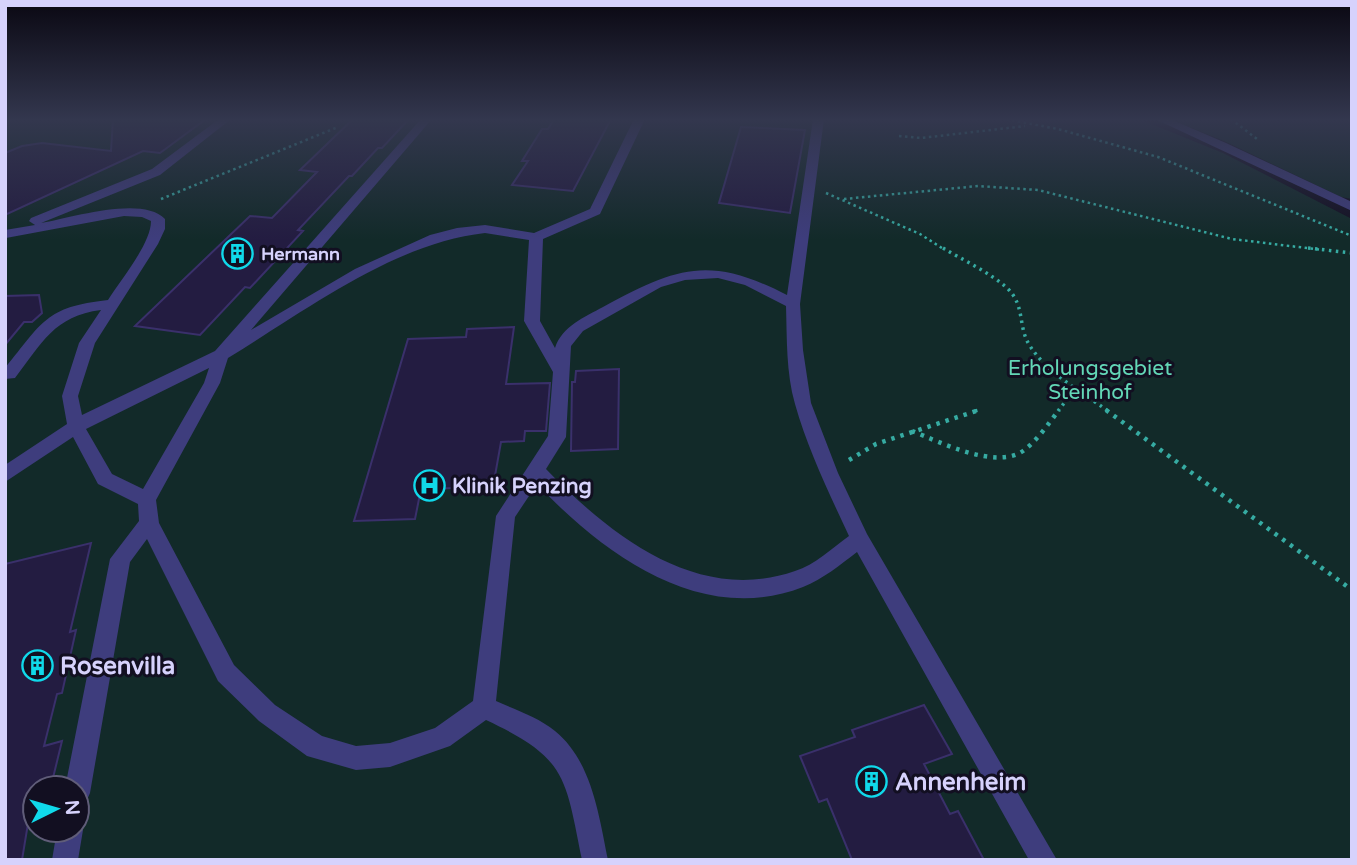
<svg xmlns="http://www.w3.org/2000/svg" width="1357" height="865" font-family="'Varela Round',sans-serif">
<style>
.green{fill:#122a29;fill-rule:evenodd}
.building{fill:#231c41;stroke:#3a306b;stroke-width:2}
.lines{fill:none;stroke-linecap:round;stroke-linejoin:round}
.path-far2{stroke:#36aba2;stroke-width:2.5;stroke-dasharray:2.5 3.5;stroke-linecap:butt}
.path-far1{stroke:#36aba2;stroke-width:3.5;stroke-dasharray:2.5 4.5;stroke-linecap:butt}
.path{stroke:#36aba2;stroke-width:4.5;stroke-dasharray:3.5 6;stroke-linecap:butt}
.service{fill:#3e3d7d;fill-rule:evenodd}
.minor{fill:#3e3d7d;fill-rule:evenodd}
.labels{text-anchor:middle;stroke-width:6;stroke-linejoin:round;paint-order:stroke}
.far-poi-label{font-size:18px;font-weight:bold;fill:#d6d2fc;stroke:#120f21;text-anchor:start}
.park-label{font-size:21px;fill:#63d7b7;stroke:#120f21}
.poi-label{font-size:21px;font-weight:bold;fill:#d6d2fc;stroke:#120f21;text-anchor:start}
.near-poi-label{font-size:24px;font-weight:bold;fill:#d6d2fc;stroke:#120f21;text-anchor:start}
</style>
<rect width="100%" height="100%" fill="#120f21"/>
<path class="green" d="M5,119H1139L1223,153L1352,219V860H5ZM35,788H77V830H35Z
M1170,119H1352V199L1341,197L1224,141Z"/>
<path class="building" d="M113,119H206L160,153L143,151L5,215V153L22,146L42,143L111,151Z
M353,119H409L382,148H378L352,176H349L298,230L303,231L250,288L245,287L200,335L135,326L250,216L272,218L317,172L300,170Z
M554,119H611L573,191L512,185L528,161H522L542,129H548Z
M741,127L805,130L790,213L719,203Z
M39,295L42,313L32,322H24L5,345V296Z
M514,327L506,384L550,383L546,431H525L524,441L501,442L493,487L421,489L415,519L354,521L408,339L466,337L467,329Z
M619,369L618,449L571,451L572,382H575L576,371Z
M91,543L70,632L76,630L62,693L57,694L44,746L62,741L52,782L34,787L22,860H5V564Z
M924,705L952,754L924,764L950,814L958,811L984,860H852L827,799L819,802L800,756L855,737L852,730Z"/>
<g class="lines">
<path class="path-far2" d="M1006,119L1058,129L1158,157L1352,236
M1231,119L1257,139
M899,136L921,138L1025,126
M826,193L920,234L945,250
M161,199L338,127
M844,199L978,186L1038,190L1232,239L1323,250"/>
<path class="path-far1" d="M943,248C963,260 989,272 1007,288C1026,306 1017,326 1030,346C1048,374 1082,392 1108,411
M1308,248L1352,253
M975,411L979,410
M1058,411L1075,389"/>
<path class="path" d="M1106,410L1352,590
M912,431C940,442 995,470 1023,451C1037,441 1049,423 1059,410
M849,460L876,444L979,410"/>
<path class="service" d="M219,119H231L160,175L41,223C71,218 142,195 165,219V229L158,244L95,343L78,396L82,415L215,351L421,119H432L251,330L355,269L430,235L457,228L485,225L534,233L590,209L634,119H645L600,214L543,239L540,321L555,348C562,326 585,317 603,307C677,267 709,255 787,295L813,119H824L800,304L803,350L811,403L838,473L867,534L1057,860H1029L857,552C840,565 823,579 803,587C702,627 603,554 537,484L515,517L496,701C516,710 538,717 555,731C592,761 599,816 608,860H582C565,776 567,758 486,720L450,746L390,767L356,770L307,756L259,721L218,681L147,539L130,562L90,793L86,802L77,806V788H65L110,559L139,521L138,504L98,484L73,437L5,482V465L67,424L62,396L79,343L101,310C54,316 42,343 15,378L5,379V368C43,322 45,307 108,300C121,279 151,244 151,221L142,217L124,216L6,238L5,230L35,225L29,221L31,218L152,169ZM485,233L529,240L524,321L553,372L548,436L496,516L473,701L435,728L390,743L356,746L322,736L275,705L234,665L159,523L156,500L220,383L228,358C305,311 394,243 485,233ZM718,278L745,285L786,306C787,338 786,373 795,404C808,450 829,493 849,536C832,548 815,565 795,571C697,605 610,535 546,469L566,437L571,346L583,331L661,287L685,280ZM209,368L204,383L143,489L112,474L86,429Z
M77,820L83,830L78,860H52L57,830H77Z"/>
<path class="minor" d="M1155,119H1170L1226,143L1352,202V211Z"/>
</g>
<linearGradient id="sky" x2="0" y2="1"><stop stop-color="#0a0812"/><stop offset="0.5" stop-color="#33374e"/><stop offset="1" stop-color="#33374e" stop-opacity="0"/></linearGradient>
<rect width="1357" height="240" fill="url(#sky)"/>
<defs>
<symbol id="building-ring" viewBox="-11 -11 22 22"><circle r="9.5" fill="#120f21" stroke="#10d9ea" stroke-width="1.5"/><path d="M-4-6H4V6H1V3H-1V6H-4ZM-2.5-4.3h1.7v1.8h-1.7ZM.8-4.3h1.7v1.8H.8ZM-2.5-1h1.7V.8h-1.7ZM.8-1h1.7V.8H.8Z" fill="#10d9ea"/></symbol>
<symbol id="hospital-ring" viewBox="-11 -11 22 22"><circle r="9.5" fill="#120f21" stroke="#10d9ea" stroke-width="1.5"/><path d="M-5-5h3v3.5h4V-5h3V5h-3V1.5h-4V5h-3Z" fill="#10d9ea"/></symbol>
</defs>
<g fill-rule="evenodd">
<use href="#building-ring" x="220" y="236" width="35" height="35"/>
<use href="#hospital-ring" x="412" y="468" width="35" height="35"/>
<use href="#building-ring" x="20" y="648" width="35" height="35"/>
<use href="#building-ring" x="854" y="764" width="35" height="35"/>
</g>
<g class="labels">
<g class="far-poi-label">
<text x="261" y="260">Hermann</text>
</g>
<g class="park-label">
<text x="1090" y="375">Erholungsgebiet<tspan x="1090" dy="24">Steinhof</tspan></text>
</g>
<g class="poi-label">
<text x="452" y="493">Klinik Penzing</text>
</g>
<g class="near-poi-label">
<text x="60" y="674">Rosenvilla</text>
<text x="895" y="790">Annenheim</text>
</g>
</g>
<rect width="1357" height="865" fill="none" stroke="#d6d2fc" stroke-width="14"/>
<g transform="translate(56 809) rotate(85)"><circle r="33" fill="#120f21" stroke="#605d79" stroke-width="2"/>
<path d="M0-5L12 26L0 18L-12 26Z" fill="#10d9ea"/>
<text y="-10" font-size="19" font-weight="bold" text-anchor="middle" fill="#d6d2fc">N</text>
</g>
</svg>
